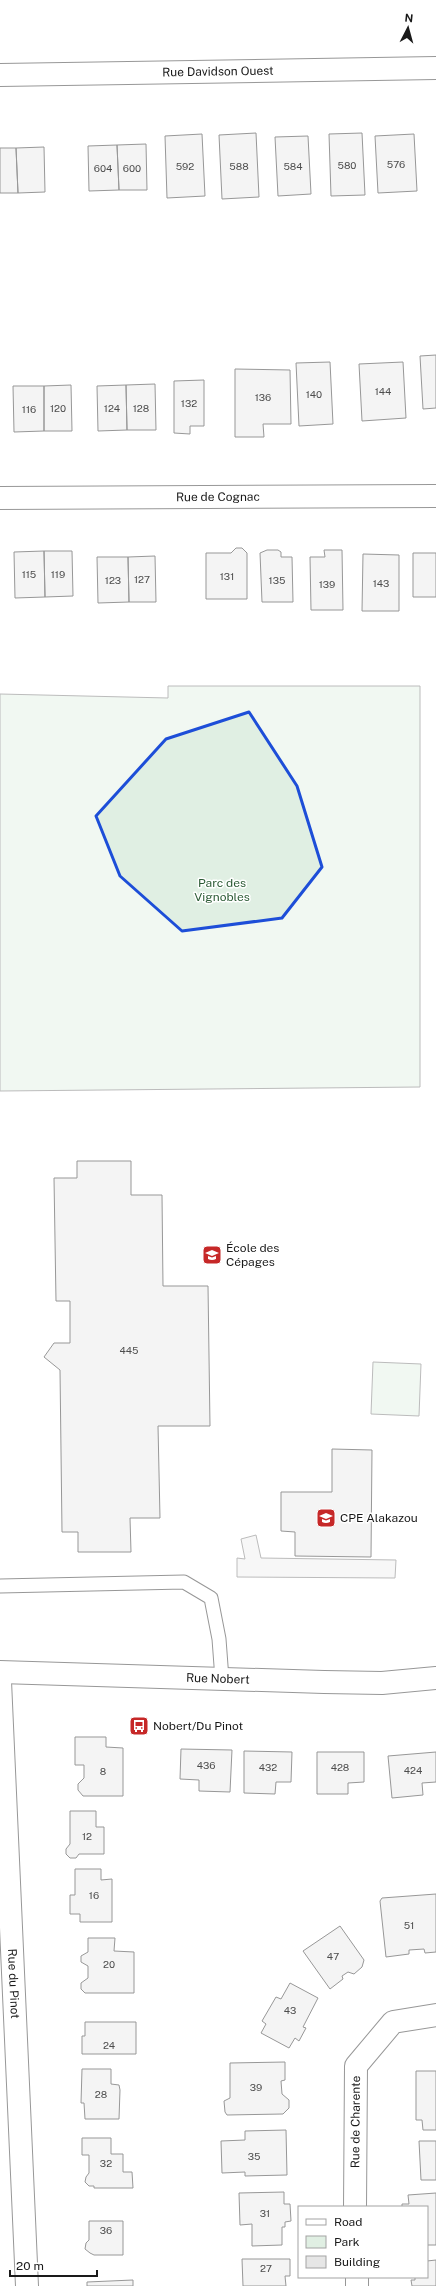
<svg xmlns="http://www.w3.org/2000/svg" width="436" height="2286" font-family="'Public Sans',sans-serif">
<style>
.green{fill:#e0efe3;stroke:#6a6a6a}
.parking{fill:#ededed;stroke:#6a6a6a}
.building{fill:#e6e6e6;stroke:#1a1a1a}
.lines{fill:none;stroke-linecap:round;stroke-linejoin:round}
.lane-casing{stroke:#1a1a1a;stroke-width:15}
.street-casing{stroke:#1a1a1a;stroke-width:24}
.secondary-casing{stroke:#1a1a1a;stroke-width:24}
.lane{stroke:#fff;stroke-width:13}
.street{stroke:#fff;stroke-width:22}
.secondary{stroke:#fff;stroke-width:22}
.marked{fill:none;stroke:#1d4ed8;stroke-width:3;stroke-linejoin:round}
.labels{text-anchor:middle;stroke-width:3;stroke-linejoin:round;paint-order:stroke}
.number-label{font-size:10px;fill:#4d4d4d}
.street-label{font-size:12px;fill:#1a1a1a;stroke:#fff}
.park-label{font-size:12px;fill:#2b5a34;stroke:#fff}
.poi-label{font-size:12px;fill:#1a1a1a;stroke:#fff;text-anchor:start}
</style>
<rect width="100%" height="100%" fill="#fff"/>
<path class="green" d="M168,686H420V1087L0,1091V694L168,698Z
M373,1362L421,1364L419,1416L371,1414Z"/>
<path class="parking" d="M256,1535L261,1558L396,1560L395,1578L237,1577V1558L245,1559L241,1539Z"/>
<path class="building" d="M256,133L259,197L222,199L219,135Z
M362,133L365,195L331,196L329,134Z
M202,134L205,196L167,198L165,136Z
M414,134L417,191L378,193L375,136Z
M308,136L311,194L278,196L275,137Z
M146,144L147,190H119L117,145Z
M117,145L119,190L89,191L88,146Z
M44,147L45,192L18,193L16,148Z
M0,148H16L18,193H0Z
M436,355V408L423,409L420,356Z
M330,362L333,424L299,426L296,363Z
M403,362L406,418L362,421L359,364Z
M235,369L290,370L291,424H263L264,437H235Z
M204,380V426H190V434L174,433V381Z
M155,384L156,430H127L126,385Z
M71,385L72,431H44V386Z
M126,385L127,430L98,431L97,386Z
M13,386H44V431L14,432Z
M236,548H242L247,553V599H206V553H231Z
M267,550H278L281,552V557H292L293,602H262L260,553Z
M324,550H342L343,610H311L310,557H325Z
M44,551L45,597L15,598L14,552Z
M44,551H72L73,596L45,597Z
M413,553H436V597H413Z
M363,554L399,555V611H362Z
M155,556L156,602H129L128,557Z
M97,557H128L129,602L98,603Z
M77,1161H131V1195H162L163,1286H208L210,1426H158L160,1518H130L131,1552H78V1532H62L60,1370L44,1357L54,1343H70V1301H56L54,1178H77Z
M332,1449L372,1450L371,1557L295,1556V1532L281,1531V1492H332Z
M75,1737H106V1747L123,1748V1796H83L78,1790V1784L84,1778V1765H75Z
M181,1749L232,1750L230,1792L199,1791V1780L180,1779Z
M244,1751L292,1752L291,1782H276L275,1794L244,1793Z
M317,1752H364V1782L348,1783V1794H317Z
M436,1752V1782L422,1783L423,1795L392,1798L388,1756Z
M70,1811H96V1827H104V1854H79L76,1858H70L66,1854V1849L70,1844Z
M75,1869H101V1880L112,1879V1922H80V1914H70V1895H75Z
M436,1894V1952L425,1953L424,1949L409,1950V1954L386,1957L380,1901L382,1898Z
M340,1926L364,1960L362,1967L354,1974L348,1972L342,1976L343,1979L330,1989L303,1951Z
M88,1938H115L114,1951L134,1952V1993H85L81,1989V1983L88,1978V1966L81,1962V1956L88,1952Z
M290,1983L318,1998L303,2027L306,2028L299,2041L295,2038L289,2048L261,2033L266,2024L262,2021L276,1997L281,1999Z
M85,2022H136V2054H82V2036H85Z
M285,2062V2080L281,2081L282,2094L289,2100V2108L283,2114L227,2115L225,2112L224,2101L230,2098V2063Z
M82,2069H111V2084L119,2085L120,2090L119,2119H85L84,2103H81Z
M416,2071H436V2130H423L422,2120H416Z
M286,2130L287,2175L245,2176V2172L222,2173L221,2141L245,2140V2131Z
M82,2138H111V2154H123V2172H132L133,2188H94V2186H89L85,2182L86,2177L89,2173V2155H82Z
M419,2141H436V2180H421Z
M284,2192V2204H290L291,2221L285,2222V2227H282V2245L252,2246V2224L240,2225L239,2193Z
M436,2193V2245H427V2207H402V2204H409L408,2195Z
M89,2221H123V2255H94L90,2253L85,2249L86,2243L89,2240Z
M242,2259H290V2276H285L286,2286H243Z
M436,2260V2286H412L411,2280H415V2277H427V2261Z
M133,2280V2286H87V2282Z"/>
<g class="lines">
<defs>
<path id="lane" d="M0,1586L184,1582L211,1598L219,1639L222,1679"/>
<g id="street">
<path id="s1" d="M0,498L436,496"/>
<path id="s2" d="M0,1672L324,1682L382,1683L436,1678"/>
<path id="s3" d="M0,1681L27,2286"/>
<path id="s4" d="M355,2207L356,2066L393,2022L436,2015"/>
<path d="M357,2277V2286"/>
</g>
<g id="secondary">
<path id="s5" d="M0,75L436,68"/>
</g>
</defs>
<use href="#lane" class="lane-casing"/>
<use href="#street" class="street-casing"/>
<use href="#secondary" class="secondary-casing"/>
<use href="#lane" class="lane"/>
<use href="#street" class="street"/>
<use href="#secondary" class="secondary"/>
</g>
<path d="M0 0H436V2286H0ZM249,712L297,786L322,867L282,918L182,931L120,876L96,816L166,739Z" fill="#fff" fill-opacity=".55" fill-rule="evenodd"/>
<path class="marked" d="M249,712L297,786L322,867L282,918L182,931L120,876L96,816L166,739Z"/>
<defs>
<symbol id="school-square" viewBox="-11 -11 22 22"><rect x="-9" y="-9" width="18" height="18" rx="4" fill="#c62828" stroke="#fff"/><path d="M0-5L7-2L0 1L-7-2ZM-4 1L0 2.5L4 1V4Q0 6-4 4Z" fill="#fff"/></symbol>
<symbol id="bus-square" viewBox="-11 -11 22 22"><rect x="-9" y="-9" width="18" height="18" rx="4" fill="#c62828" stroke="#fff"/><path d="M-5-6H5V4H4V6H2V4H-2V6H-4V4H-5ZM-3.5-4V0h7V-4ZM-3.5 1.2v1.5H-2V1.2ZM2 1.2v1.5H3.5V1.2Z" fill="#fff"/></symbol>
</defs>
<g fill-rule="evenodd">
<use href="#school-square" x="201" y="1244" width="22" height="22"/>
<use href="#school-square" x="315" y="1507" width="22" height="22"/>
<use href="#bus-square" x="128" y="1715" width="22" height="22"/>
</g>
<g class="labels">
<g class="number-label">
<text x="396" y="168">576</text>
<text x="347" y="169">580</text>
<text x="185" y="170">592</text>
<text x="239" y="170">588</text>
<text x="293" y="170">584</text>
<text x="103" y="172">604</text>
<text x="132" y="172">600</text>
<text x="383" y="395">144</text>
<text x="314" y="398">140</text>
<text x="263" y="401">136</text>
<text x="189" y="407">132</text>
<text x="58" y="412">120</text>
<text x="112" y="412">124</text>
<text x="141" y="412">128</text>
<text x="29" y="413">116</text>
<text x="29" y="578">115</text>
<text x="58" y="578">119</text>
<text x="227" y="580">131</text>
<text x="142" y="583">127</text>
<text x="113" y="584">123</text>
<text x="277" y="584">135</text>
<text x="381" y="587">143</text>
<text x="327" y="588">139</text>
<text x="129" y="1354">445</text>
<text x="206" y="1769">436</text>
<text x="268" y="1771">432</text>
<text x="340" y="1771">428</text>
<text x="413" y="1774">424</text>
<text x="103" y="1775">8</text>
<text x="87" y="1840">12</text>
<text x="94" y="1899">16</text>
<text x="409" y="1929">51</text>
<text x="333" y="1960">47</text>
<text x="109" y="1968">20</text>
<text x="290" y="2014">43</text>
<text x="109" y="2049">24</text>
<text x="256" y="2091">39</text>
<text x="101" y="2098">28</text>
<text x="254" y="2160">35</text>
<text x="106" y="2167">32</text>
<text x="265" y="2217">31</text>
<text x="106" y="2234">36</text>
<text x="266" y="2272">27</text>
</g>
<g class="street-label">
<text dy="4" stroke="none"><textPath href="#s5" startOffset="218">Rue Davidson Ouest</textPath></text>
<text dy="4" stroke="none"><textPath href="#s1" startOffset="218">Rue de Cognac</textPath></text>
<text dy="4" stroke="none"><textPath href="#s2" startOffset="218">Rue Nobert</textPath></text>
<text dy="4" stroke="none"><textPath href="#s3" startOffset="303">Rue du Pinot</textPath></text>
<text dy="4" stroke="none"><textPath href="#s4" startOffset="85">Rue de Charente</textPath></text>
</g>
<g class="park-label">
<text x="222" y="887">Parc des<tspan x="222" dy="14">Vignobles</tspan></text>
</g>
<g class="poi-label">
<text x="226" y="1252">École des<tspan x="226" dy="14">Cépages</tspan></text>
<text x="340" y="1522">CPE Alakazou</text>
<text x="153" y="1730">Nobert/Du Pinot</text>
</g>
</g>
<rect x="298" y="2206" width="130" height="72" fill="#ffffff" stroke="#a3a3a3"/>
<rect x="306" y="2219" width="20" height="6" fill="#ffffff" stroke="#a3a3a3"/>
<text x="334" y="2226" font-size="12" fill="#1a1a1a">Road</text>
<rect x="306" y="2236" width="20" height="12" fill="#e0efe3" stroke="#a3a3a3"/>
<text x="334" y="2246" font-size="12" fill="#1a1a1a">Park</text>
<rect x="306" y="2256" width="20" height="12" fill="#e6e6e6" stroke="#a3a3a3"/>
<text x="334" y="2266" font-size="12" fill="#1a1a1a">Building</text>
<g transform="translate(408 28) rotate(6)" stroke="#ffffff" stroke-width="3" paint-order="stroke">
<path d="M0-3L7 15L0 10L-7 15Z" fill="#1a1a1a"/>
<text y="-6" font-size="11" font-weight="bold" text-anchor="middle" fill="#1a1a1a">N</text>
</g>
<path d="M10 2270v6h87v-6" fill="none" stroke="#1a1a1a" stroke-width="2"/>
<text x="16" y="2270" font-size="12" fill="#1a1a1a" stroke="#ffffff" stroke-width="3" paint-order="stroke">20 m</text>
</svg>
